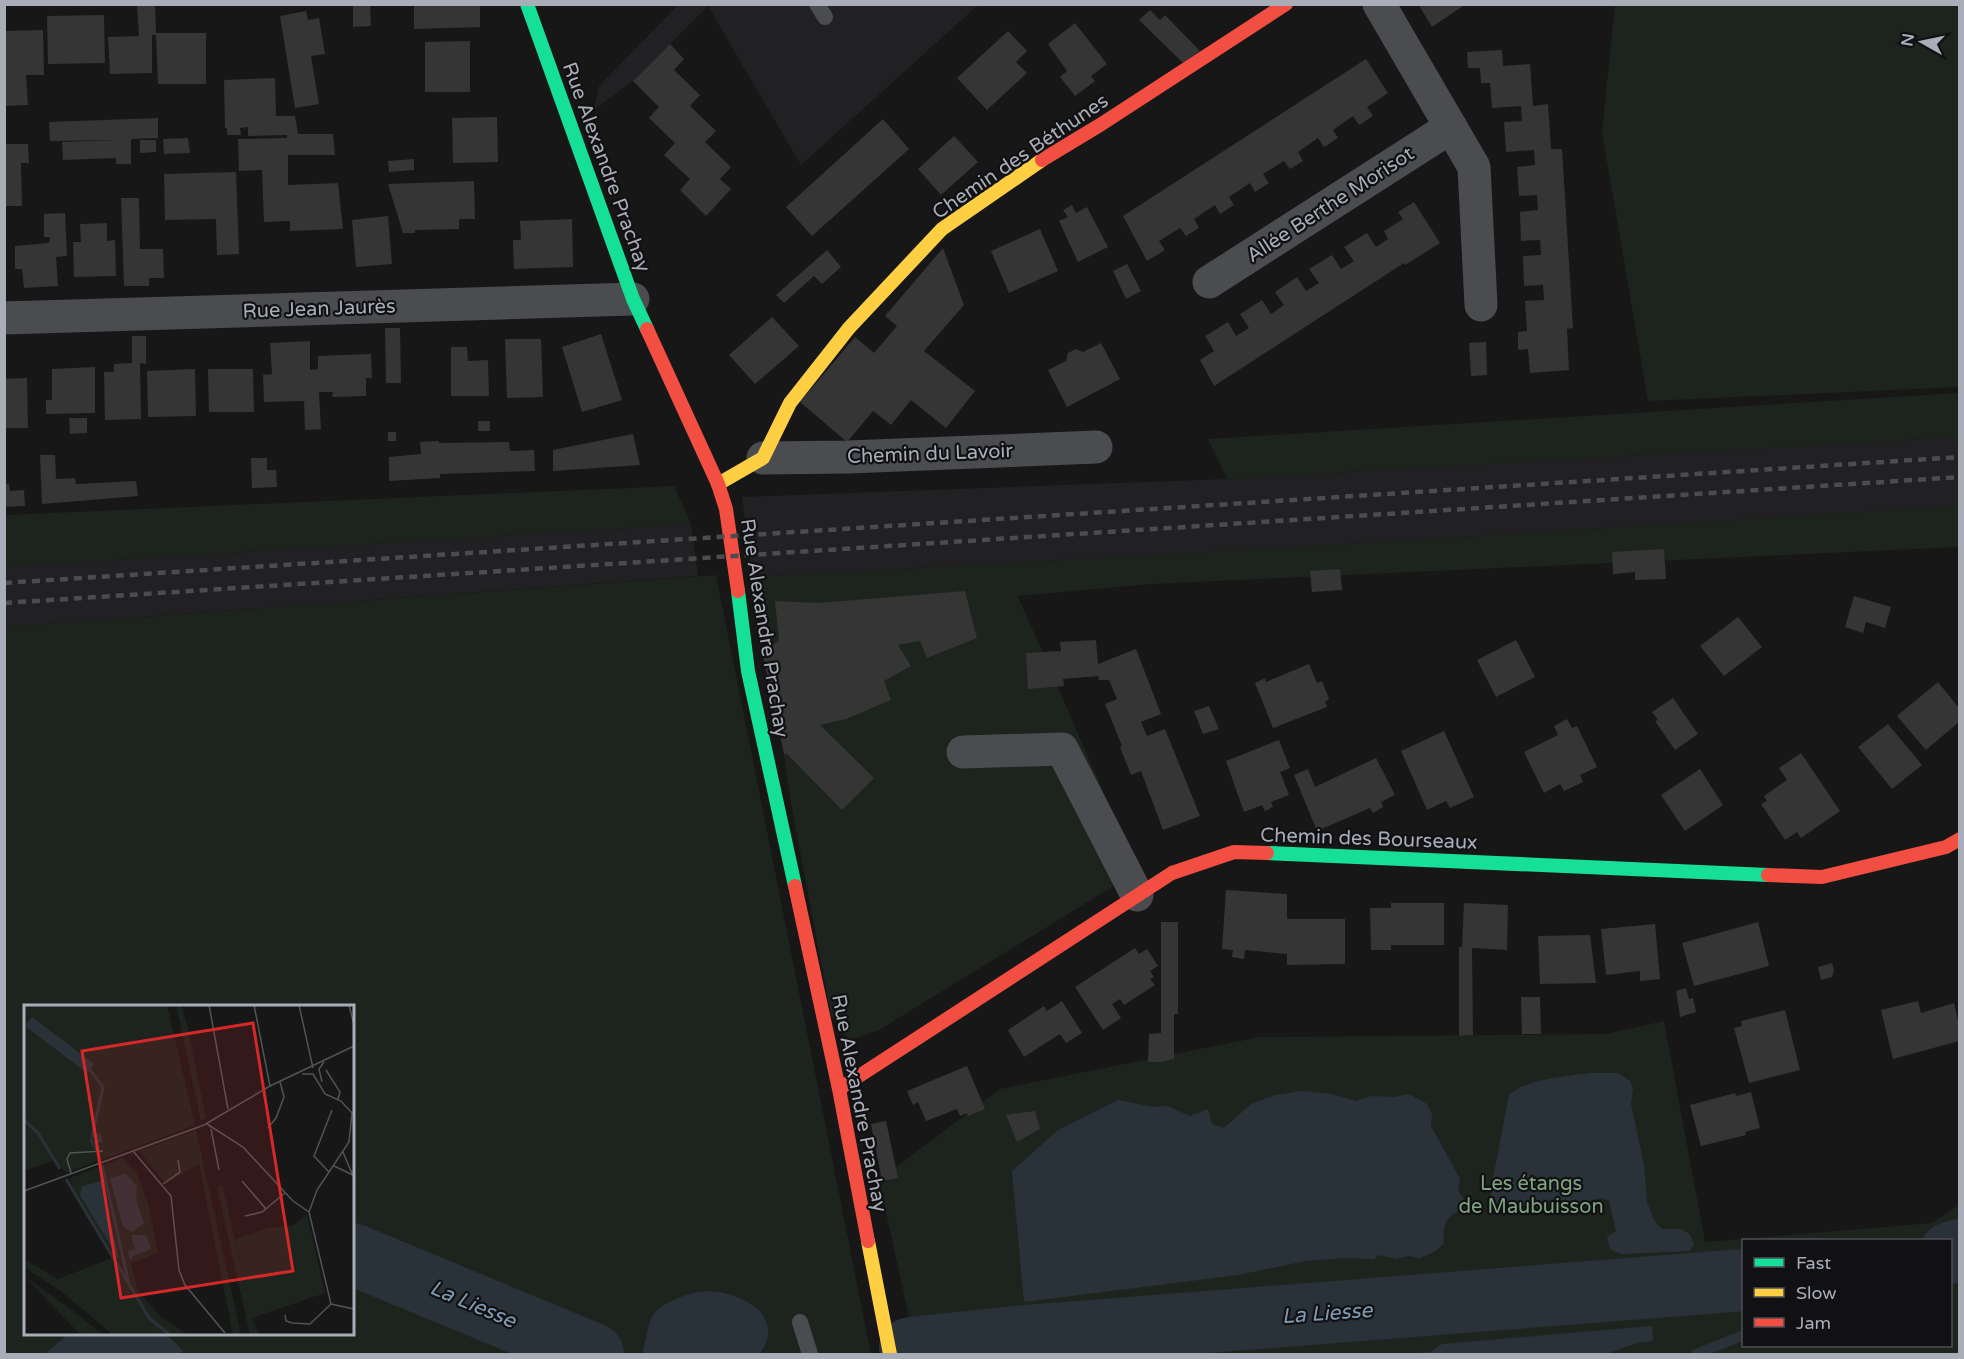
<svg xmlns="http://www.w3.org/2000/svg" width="1964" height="1359" font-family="'Varela Round',sans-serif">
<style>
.built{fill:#212123}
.green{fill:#1d241e;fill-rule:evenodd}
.water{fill:#2a3239}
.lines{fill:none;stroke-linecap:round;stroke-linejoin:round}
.stream{stroke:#2a3239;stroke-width:10}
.river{stroke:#2a3239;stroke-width:62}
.building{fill:#353536}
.lane{stroke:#4b4c50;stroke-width:16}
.street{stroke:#4b4c50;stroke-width:33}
.fast{stroke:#16e098;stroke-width:14}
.slow{stroke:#ffcf43;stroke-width:14}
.jam{stroke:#f24e42;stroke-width:14}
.rail{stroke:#4b4c4f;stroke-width:4.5;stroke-dasharray:8 6;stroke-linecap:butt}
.labels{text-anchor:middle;stroke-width:4.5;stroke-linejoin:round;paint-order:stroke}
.street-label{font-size:20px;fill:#a8adb8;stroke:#111113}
.park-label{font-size:20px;fill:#7fa381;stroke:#111113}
.water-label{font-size:21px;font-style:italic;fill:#7f9bb3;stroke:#111113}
.inset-river{fill:none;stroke:#2a3239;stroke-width:3}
.inset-road{fill:none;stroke:#515357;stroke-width:1.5}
.view{fill:#d62828;fill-opacity:0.15;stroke:#d62828;stroke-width:3}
.inset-edge{fill:none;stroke:#a8adb8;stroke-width:3}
</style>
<rect width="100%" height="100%" fill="#171717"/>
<path class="built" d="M678,5H978L801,165L708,6L633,81L594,110L599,86Z
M1959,437V506L1300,547L752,577L742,497L1227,479Z
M691,524L698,576L5,627V567Z"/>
<path class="green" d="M1615,5H1959V387L1648,401L1602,132Z
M1959,393V437L1227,479L1208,439Z
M674,486L691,524L5,567V515Z
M1959,506V547L1151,584L1018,596L1138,871L879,1030L848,1041L831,1015L792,809L763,619L752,577L1300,547Z
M716,575L871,1354H5V627ZM26,1006H352V1334H26Z
M1664,1021L1705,1242L1932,1223L1959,1205V1354H917L879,1180L1000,1089L1260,1037L1605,1034ZM1744,1240H1950V1346H1744Z"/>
<path class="water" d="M1591,1073H1618L1630,1081L1633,1089L1631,1104L1644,1165L1647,1202L1655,1222L1662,1229H1681L1690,1234L1694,1245L1690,1251L1621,1254L1610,1249L1607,1237L1616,1231L1609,1201L1602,1198L1575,1204L1555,1199L1501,1212L1490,1207V1197L1493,1189L1490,1186L1494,1173L1509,1095C1526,1079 1567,1076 1591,1073Z
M1302,1091L1331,1094L1356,1101L1371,1096L1394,1097L1409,1094L1427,1104L1432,1114L1431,1126L1460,1179L1458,1191L1464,1199L1461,1210C1444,1217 1443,1226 1444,1243L1436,1251L1420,1258L1408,1256L1396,1259L1378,1255L1374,1259L1345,1258L1306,1261L1238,1275L1024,1302L1012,1171L1058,1130L1118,1100L1154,1107L1167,1106L1190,1116L1208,1109L1212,1124L1224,1128L1251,1104L1275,1095Z
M1652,1326L1653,1341L1637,1343L1606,1354H1402L1431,1352L1442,1344Z
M68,1334H166L183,1351L180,1354H45Z"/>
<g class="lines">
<path class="stream" d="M1696,1354L1744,1335"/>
<path class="river" d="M1950,1253L1960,1250
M352,1254L593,1354
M910,1348L1015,1337L1744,1280
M674,1354L679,1332C700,1320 716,1318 737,1332L723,1354"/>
</g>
<path class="building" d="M353,4H370L371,26L353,27Z
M462,4H480V27L414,29V5Z
M1418,4H1466L1432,27Z
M137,5H155L156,33H206V84H158L156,35H152V73L110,74L108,37L139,36Z
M1150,10L1160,20L1165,15L1200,51L1183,63L1139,20Z
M306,11L308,20L319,18L325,54L311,56L319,104L295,108L280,16Z
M104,15L105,63L48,64L47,16Z
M1075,23L1107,64L1091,76L1095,81L1075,96L1060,77L1067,71L1048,44Z
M43,30L44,75H26L28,105L5,106L4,31Z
M1008,31L1027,51L1016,62L1027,73L987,110L957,78Z
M470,41V92H425V42Z
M670,44L684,59L674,70L700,95L690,106L716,131L705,142L731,167L720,179L731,189L706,216L680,190L690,179L664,155L675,143L649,118L659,107L633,81Z
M1502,50L1503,66L1530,64L1533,106L1548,104L1551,149H1562L1573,328L1567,329L1569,370L1530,373L1528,349L1518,350V332L1527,331L1525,301L1544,300L1543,285L1524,286L1523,256L1541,255L1540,240L1521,241L1520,212L1538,210L1537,195L1519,196L1517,167L1535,165L1534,150L1506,152L1504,122L1522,121L1521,106L1492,108L1490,83H1481L1480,68H1468L1467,52Z
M1366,59L1388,93L1367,107L1373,116L1359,125L1353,116L1333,130L1338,138L1324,147L1318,138L1298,152L1303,161L1290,169L1284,161L1263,174L1269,183L1255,192L1250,183L1229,197L1234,205L1220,214L1215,205L1194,219L1199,228L1186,236L1180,228L1159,241L1165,250L1147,261L1123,216Z
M275,78L276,116H295L298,134H333L335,155H288V185L338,183L343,229L290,231V221L264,222L262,170L239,171L238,139L287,138V135L248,136V127L240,128L241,135H227V128H225L224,80Z
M497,117L498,162L453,163L452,118Z
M158,118V138L131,139V164H116V158L63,160L62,142L118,140L50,141L49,122Z
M883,119L909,149L812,236L786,207Z
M954,136L978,162L941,195L918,169Z
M188,138L190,153L164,154L163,139Z
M140,140H156V152L140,153Z
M4,144H28L29,163H21L22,206H4Z
M414,159V170L389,172L388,161Z
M236,172L239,254L217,255L216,219L165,220L164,174Z
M474,181L475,219H459V229L415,230V233H403L388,184Z
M121,198H139L140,249H163L164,278H149V286H124Z
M1414,202L1440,243L1405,265L1404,263L1214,386L1200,360L1214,351L1205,336L1228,322L1236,336L1249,328L1240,314L1262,300L1271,314L1284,305L1275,292L1297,277L1306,291L1319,283L1309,269L1332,255L1341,269L1354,261L1344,247L1367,233L1376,247L1388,239L1384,231L1403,219L1398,212Z
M1072,205L1076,213L1087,207L1108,247L1078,262L1059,221L1068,217L1063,210Z
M65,213L67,256L56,257L58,286L24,288L22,269H15V246L49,243L50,237H44V214Z
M388,216L392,264L356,267L352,220Z
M572,219L573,267L514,269L513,240H521L520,221Z
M107,223V241L115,240L116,276L74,277L73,242H81L80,224Z
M1040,229L1058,271L1009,293L991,251Z
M943,248L964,305L924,351L975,391L946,428L911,400L891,425L873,411L847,442L800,402L855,337L874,353L897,326L885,316Z
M827,250L841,267L822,284L814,276L784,303L776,295Z
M1127,264L1141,291L1126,299L1113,271Z
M772,317L799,346L755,384L729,355Z
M385,328H400L401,383H386Z
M601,334L622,400L582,412L562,347Z
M132,336H146V364L140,363L141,419L105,420L104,372H114V364L132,363Z
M505,339H541L543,397L507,398Z
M310,341V370L318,369V356L371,354L372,378H366V396L332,397L333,392H319L321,429L305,430L304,401L264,402L263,375L272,374L270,343Z
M1486,342L1487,375L1471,376L1469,343Z
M1101,343L1120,379L1067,407L1048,370L1066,361L1068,353L1076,349L1083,352Z
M451,347H467L468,361L488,360L489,396H451Z
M95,367V413L46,414V400H52V369Z
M195,369L196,416L148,417L147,371Z
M208,369H253L254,412H209Z
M27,378L28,428H4V379Z
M69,418H87V433L70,434Z
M478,421H490V431H478Z
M388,432H396V441H388Z
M633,434L640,465L553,471V450Z
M439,441V443H443L509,442L510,451L534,450L535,471L440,474V478L389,481V457L421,454L420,442Z
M40,455H55L56,479L75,478L76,484L136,481L138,496L42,504Z
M251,458H267V470H276L277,487L252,488Z
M4,484H9L10,491L24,490L25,506L4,507Z
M1664,549L1666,579L1635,580V572L1613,574L1612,552Z
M1340,569L1342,590L1312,592L1310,571Z
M965,591L977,638L927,658L920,641L898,645L911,666L884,681L891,700L846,719L820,725L874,778L842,810L787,754H784L761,646L775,644L779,640L775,601L818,603Z
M1854,596L1891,607L1885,628L1866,622L1863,633L1845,627Z
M1738,617L1762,647L1724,676L1700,646Z
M1096,640L1098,664L1136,649L1161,714L1141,722L1147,736L1165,729L1200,816L1163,830L1141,771L1131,775L1120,747L1122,746L1105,704L1117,699L1109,680H1099L1098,676L1063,679L1064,686L1028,689L1026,653L1061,651L1060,642Z
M1516,640L1535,677L1496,697L1477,660Z
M1309,664L1317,683L1322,681L1329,699L1325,702L1327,707L1273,728L1255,683L1265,678L1266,682Z
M1938,682L1959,708V722L1926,750L1897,716Z
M1673,698L1698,734L1675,750L1655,721L1658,720L1652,712Z
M1209,706L1219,729L1203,734L1194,711Z
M1567,719L1572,728L1577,726L1597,767L1580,775L1583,782L1564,791L1560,784L1544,793L1524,752L1558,735L1554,726Z
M1888,724L1922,765L1892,789L1858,747Z
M1444,731L1474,797L1450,808L1446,801L1427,810L1401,751Z
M1279,740L1290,768L1280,772L1289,795L1271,802L1273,807L1265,811L1262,805L1244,812L1226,761Z
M1801,753L1840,811L1801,838L1797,832L1785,840L1761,804L1767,801L1764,796L1787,780L1779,768Z
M1376,758L1395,795L1381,802L1383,807L1373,813L1370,808L1317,831L1294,775L1308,769L1315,787Z
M1700,769L1723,805L1685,831L1661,795Z
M1226,890L1287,894V919H1345V964L1287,965V954L1245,950L1244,959L1232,957L1233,950L1222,949Z
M1391,903H1444V945H1391V950H1371L1370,908H1391Z
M1464,903L1508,905L1507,950L1472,948L1473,1035L1459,1036V947H1462Z
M1161,922H1178V1014H1174V1059L1161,1062H1148L1149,1034L1161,1033Z
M1758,922L1769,966L1694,986L1682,943Z
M1655,924L1660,979L1640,981V971L1606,975L1601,929Z
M1590,935L1596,983L1540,984L1538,936Z
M1135,948L1139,954L1147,949L1158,966L1150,971L1154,977L1150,979L1155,985L1124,1005L1120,999L1112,1004L1121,1018L1103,1030L1075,987Z
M1832,963L1834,970L1832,977L1821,980L1818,967Z
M1686,988L1689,999L1693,998L1696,1012L1680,1017L1676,991Z
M1521,997H1540L1541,1034H1522Z
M1062,1001L1082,1033L1066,1043L1060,1034L1024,1057L1008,1030L1044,1006L1047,1011Z
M1918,1001L1921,1013L1954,1003L1959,1025V1041L1893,1059L1881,1010Z
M1785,1010L1800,1070L1749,1083L1734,1028L1742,1026L1741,1021Z
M967,1066L985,1109L968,1116L967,1113L960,1116L957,1109L926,1121L918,1102L913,1105L907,1091Z
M1751,1092L1760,1128L1745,1132L1746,1135L1701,1146L1690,1105L1735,1093L1736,1096Z
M1035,1111L1040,1129L1017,1142L1006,1115Z
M886,1121L898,1178L882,1181L871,1124Z"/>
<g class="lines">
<path class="lane" d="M817,4L825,17
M800,1322L810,1354"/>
<path class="street" d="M1379,4L1474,167L1481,305
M1209,282L1451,127
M4,318L633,299
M763,458L849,457L1096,447
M963,752L1062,749L1137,895"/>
<path class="fast" d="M527,4L633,299L647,329
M738,591L748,671L795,886
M1267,853L1768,875"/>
<path class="slow" d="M718,484L763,458L790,403L849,328L942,229L1042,160
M868,1241L890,1354"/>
<path class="jam" d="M1042,160L1100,125L1286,4
M647,329L718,484L726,509L738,591
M1768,875L1822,877L1946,847L1960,839
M795,886L839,1089L868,1241
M839,1089L1172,873L1234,852L1267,853"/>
<path class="rail" d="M4,583L1960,457
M4,603L1960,477"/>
</g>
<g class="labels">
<g class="street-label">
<text transform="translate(1020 156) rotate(-34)" y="7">Chemin des Béthunes</text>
<text transform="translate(607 167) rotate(70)" y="7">Rue Alexandre Prachay</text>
<text transform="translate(1330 204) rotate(-33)" y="7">Allée Berthe Morisot</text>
<text transform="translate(319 308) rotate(-2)" y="7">Rue Jean Jaurès</text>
<text transform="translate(930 453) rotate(-2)" y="7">Chemin du Lavoir</text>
<text transform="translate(765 628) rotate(81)" y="7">Rue Alexandre Prachay</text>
<text transform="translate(1369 838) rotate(2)" y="7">Chemin des Bourseaux</text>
<text transform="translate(860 1103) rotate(79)" y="7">Rue Alexandre Prachay</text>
</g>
<g class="park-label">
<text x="1531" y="1190">Les étangs<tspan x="1531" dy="23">de Maubuisson</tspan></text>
</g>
<g class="water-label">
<text transform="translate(473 1304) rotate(23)" y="7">La Liesse</text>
<text transform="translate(1327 1313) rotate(-4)" y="7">La Liesse</text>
</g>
</g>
<g transform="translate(24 1005)">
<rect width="330" height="330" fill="#171717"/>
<path d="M0,0H143L171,120L42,168L31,155L0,166ZM152,0H157L163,19L182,113L177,116ZM172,125L217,330H209L175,159L142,179L115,146ZM98,153L112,166L124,198L134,248L107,258L114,286L137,312L164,330H89L38,287L0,262V254L34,274L88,253L51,190L46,173ZM198,179L217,261L212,234L245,223L268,221L283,209L301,288L228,313L236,330H226L193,182ZM0,271L48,305L79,330H57Z" fill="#1d241e"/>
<path d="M8,12L70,59L63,68L1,21ZM102,169L113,181L112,195L120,218L108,227L99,222L86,173ZM77,176L95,253H94L56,190L58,181ZM107,230H122L127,244L109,251L106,256L104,246L111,244Z" fill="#2a3239"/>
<path class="inset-river" d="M59,56L79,82L67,136L72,145M0,115L14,128L36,164M68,137L77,136L75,130H68M78,160L105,279L125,313L146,330M42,174L105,279"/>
<path class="inset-road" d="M185,0L204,104M230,0L246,81M275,0L289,63M325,0L330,20M302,65L316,87L314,94M278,69H289L301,89L317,96L328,108L325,137L293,185L285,207L307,299L330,304M298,77L295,64L300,57M183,119L219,142L269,196L285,207M244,123L252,113L260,92L256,77M187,124L195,165M109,146L147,191L155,265L161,280L201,328M319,147L330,173M310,161L329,170M305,167L290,151L308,105M47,168L43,154L46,148L79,146M218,176L242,204M139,179L156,167L154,155M0,186L180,120L246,81L330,41M330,200V236M221,211L238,207L261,188M261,310L262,316L268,318L286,319L307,299"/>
<path class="view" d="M229,18L269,266L97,293L58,46Z"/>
<rect width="330" height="330" class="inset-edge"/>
</g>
<rect width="1964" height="1359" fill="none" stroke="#a8adb8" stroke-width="12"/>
<rect x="1742" y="1239" width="210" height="108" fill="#111113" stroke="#4d4f55" stroke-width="1.5"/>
<rect x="1754" y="1258" width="30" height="9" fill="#16e098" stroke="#4d4f55" stroke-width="1.5"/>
<text x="1796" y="1269" font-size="18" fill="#a8adb8">Fast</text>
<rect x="1754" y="1288" width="30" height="9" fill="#ffcf43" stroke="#4d4f55" stroke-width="1.5"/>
<text x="1796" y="1299" font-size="18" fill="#a8adb8">Slow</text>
<rect x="1754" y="1318" width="30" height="9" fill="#f24e42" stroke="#4d4f55" stroke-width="1.5"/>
<text x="1796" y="1329" font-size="18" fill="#a8adb8">Jam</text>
<g transform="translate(1922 42) rotate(279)" stroke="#111113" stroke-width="4.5" paint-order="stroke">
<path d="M0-4.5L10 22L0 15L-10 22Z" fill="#a8adb8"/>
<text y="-9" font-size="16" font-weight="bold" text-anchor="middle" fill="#a8adb8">N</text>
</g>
</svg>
